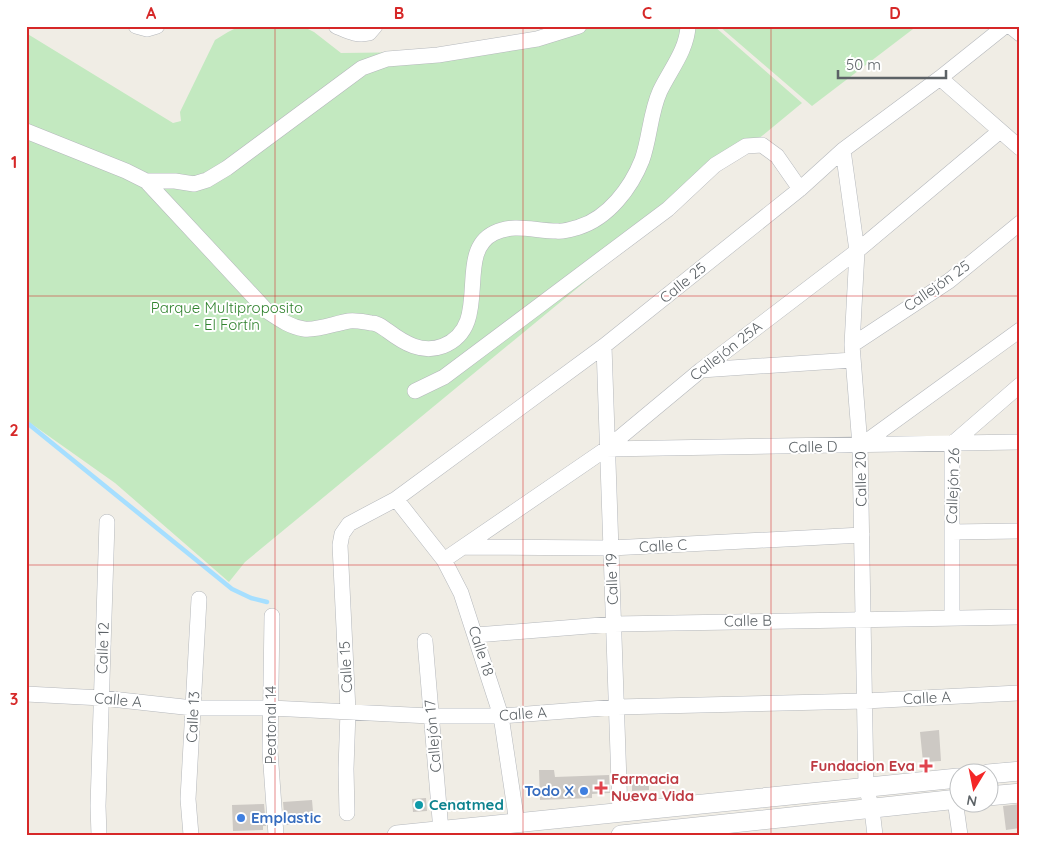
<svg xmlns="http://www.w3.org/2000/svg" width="1046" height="861" font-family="Quicksand,sans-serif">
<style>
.green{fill:#c3e9c0}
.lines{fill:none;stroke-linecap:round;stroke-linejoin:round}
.stream{stroke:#a6dfff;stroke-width:4.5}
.building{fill:#cdc9c4}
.minor-casing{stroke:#b5b8bc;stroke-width:16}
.tertiary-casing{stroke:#b5b8bc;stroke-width:20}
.minor{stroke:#fff;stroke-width:15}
.tertiary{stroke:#fff;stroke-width:19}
.grid{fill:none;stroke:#d62828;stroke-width:1;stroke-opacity:0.55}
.health-dot{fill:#e0444e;stroke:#fff;stroke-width:2}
.shop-dot{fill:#3f7fe0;stroke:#fff;stroke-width:2}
.culture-dot{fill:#0f9aa8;stroke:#fff;stroke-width:2}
.labels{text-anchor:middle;stroke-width:4;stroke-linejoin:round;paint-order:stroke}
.street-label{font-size:15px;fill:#5c6266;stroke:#fff}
.park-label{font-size:15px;fill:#31832f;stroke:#fff}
.health-label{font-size:15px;font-weight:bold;fill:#be3a42;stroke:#fff;text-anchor:end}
.shop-label{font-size:15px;font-weight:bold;fill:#366cbe;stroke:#fff;text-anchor:end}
.culture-label{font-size:15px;font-weight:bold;fill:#0d838f;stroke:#fff;text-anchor:start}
.neatline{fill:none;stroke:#d62828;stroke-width:2}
.grid-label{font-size:16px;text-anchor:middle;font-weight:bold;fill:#d62828}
</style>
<rect width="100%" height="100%" fill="#f0ede5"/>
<path class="green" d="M240,26H302L314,32L341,53L421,52L492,43L562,26H714L802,103L245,562L229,582L115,483L26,420V33L173,123L181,121L180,112L215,40L228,32Z
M719,26H917L812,106Z"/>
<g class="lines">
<path class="stream" d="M26,422L232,589L251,598L267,602"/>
</g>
<path class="building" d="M939,730L941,761L923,762L920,732Z
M539,770H554L555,777L609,775L610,793L592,794V798L540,800Z
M632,775H649V790L632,791Z
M426,798L427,811L413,812L412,799Z
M312,800L314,823L285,825L283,802Z
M264,804L266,826H263V830L233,831L232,805Z
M1020,804V828L1006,830L1003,806Z"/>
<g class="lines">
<defs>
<path id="minor" d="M136,26L147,29L157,26
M336,26C348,31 356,36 369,33L375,26
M1010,26L1020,34
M940,78L1020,148
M26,131L126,171L146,181L267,311C279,319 290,327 304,329C316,331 336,323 349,321C356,320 364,322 371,323C378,323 382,327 388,331C404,343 422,354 443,346C494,326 453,253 494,233C514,223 535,231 557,231C564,232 572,229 579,227C608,218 631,188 642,160C650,138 650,113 660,91C670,70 687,50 688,26
M843,150L857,251L852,345L860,446L866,787L872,809
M146,181H175L194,184L207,180L227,168L362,68L387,59L438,55L537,39L579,26
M852,345L949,281L1020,223
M604,346L620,812
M701,370L853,360
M415,391L444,377L668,209L715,165L746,146L762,145L777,156L800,189
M860,446L1020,330
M606,449L1020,442
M396,499L444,560L461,593L501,716L517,823
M952,532L1020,531
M464,547L611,548L862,535
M444,560L606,449L701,370L857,251L1000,131
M272,616L270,751L276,835
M952,617V444L1020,385
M476,635L614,624L1020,617
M425,641L441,831
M26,694L102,698L193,708H271L430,716H501L617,707L865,701L1020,693
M955,800L960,835
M347,813L346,769L348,711L340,545L342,534L349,524L396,499L604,346L800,189L843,150L940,78L1005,26
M873,818L875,835
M99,835L98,806L107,522
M191,835L188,799L199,599"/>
<path id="tertiary" d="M988,774L1020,771
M988,796L1020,793
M397,835L958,778
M621,835L958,799"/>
</defs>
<use href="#minor" class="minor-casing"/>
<use href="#tertiary" class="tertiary-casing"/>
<use href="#minor" class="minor"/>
<use href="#tertiary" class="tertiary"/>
</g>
<path class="grid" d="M275,26V835M523,26V835M771,26V835M26,296H1020M26,565H1020"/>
<g class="health-dot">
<path d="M923.5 758.5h5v5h5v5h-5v5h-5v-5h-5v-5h5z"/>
<path d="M598.5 780.5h5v5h5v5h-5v5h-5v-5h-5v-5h5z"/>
</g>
<g class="shop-dot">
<circle cx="584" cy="791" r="5"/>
<circle cx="241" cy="818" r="5"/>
</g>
<circle class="culture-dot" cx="419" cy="805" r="5"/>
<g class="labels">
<g class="street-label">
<text transform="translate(683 283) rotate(-39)" y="5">Calle 25</text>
<text transform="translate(937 286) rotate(-35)" y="5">Callejón 25</text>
<text transform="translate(726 351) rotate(-38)" y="5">Callejón 25A</text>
<text transform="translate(813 447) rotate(-1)" y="5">Calle D</text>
<text transform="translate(861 479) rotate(-91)" y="5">Calle 20</text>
<text transform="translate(953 486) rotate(-88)" y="5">Callejón 26</text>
<text transform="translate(663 546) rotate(-3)" y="5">Calle C</text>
<text transform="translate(612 579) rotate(-92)" y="5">Calle 19</text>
<text transform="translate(748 621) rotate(-1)" y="5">Calle B</text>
<text transform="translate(103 648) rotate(-88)" y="5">Calle 12</text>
<text transform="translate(481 651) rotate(72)" y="5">Calle 18</text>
<text transform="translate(346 667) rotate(-93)" y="5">Calle 15</text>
<text transform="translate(927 698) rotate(-3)" y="5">Calle A</text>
<text transform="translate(118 700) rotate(5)" y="5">Calle A</text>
<text transform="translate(523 714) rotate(-4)" y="5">Calle A</text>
<text transform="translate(193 717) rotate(-87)" y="5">Calle 13</text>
<text transform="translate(271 725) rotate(-90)" y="5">Peatonal 14</text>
<text transform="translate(433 736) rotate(-95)" y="5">Callejón 17</text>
</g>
<g class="park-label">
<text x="227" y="313">Parque Multiproposito<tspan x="227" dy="17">- El Fortín</tspan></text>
</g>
<g class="health-label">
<text x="915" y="771">Fundacion Eva</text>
<text x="611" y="784" text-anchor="start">Farmacia<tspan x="611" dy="17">Nueva Vida</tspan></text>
</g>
<g class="shop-label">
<text x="574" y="796">Todo X</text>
<text x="251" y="823" text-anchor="start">Emplastic</text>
</g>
<g class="culture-label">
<text x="429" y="810">Cenatmed</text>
</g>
</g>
<rect width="1046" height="861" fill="none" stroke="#ffffff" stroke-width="55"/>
<g transform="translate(974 788) rotate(190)"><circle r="24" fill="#ffffff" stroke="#bec0c2"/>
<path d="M0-4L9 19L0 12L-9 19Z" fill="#f42727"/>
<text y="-8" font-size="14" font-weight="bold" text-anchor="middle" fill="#5c6266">N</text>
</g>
<path d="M838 70v8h108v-8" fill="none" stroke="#5c6266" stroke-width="2.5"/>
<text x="846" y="70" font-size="15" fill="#5c6266" stroke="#ffffff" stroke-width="4" paint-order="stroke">50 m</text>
<rect x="28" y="28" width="990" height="806" class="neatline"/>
<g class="grid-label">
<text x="151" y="19">A</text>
<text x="399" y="19">B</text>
<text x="647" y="19">C</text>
<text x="895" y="19">D</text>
<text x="14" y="168">1</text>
<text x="14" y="436">2</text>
<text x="14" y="705">3</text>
</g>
</svg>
